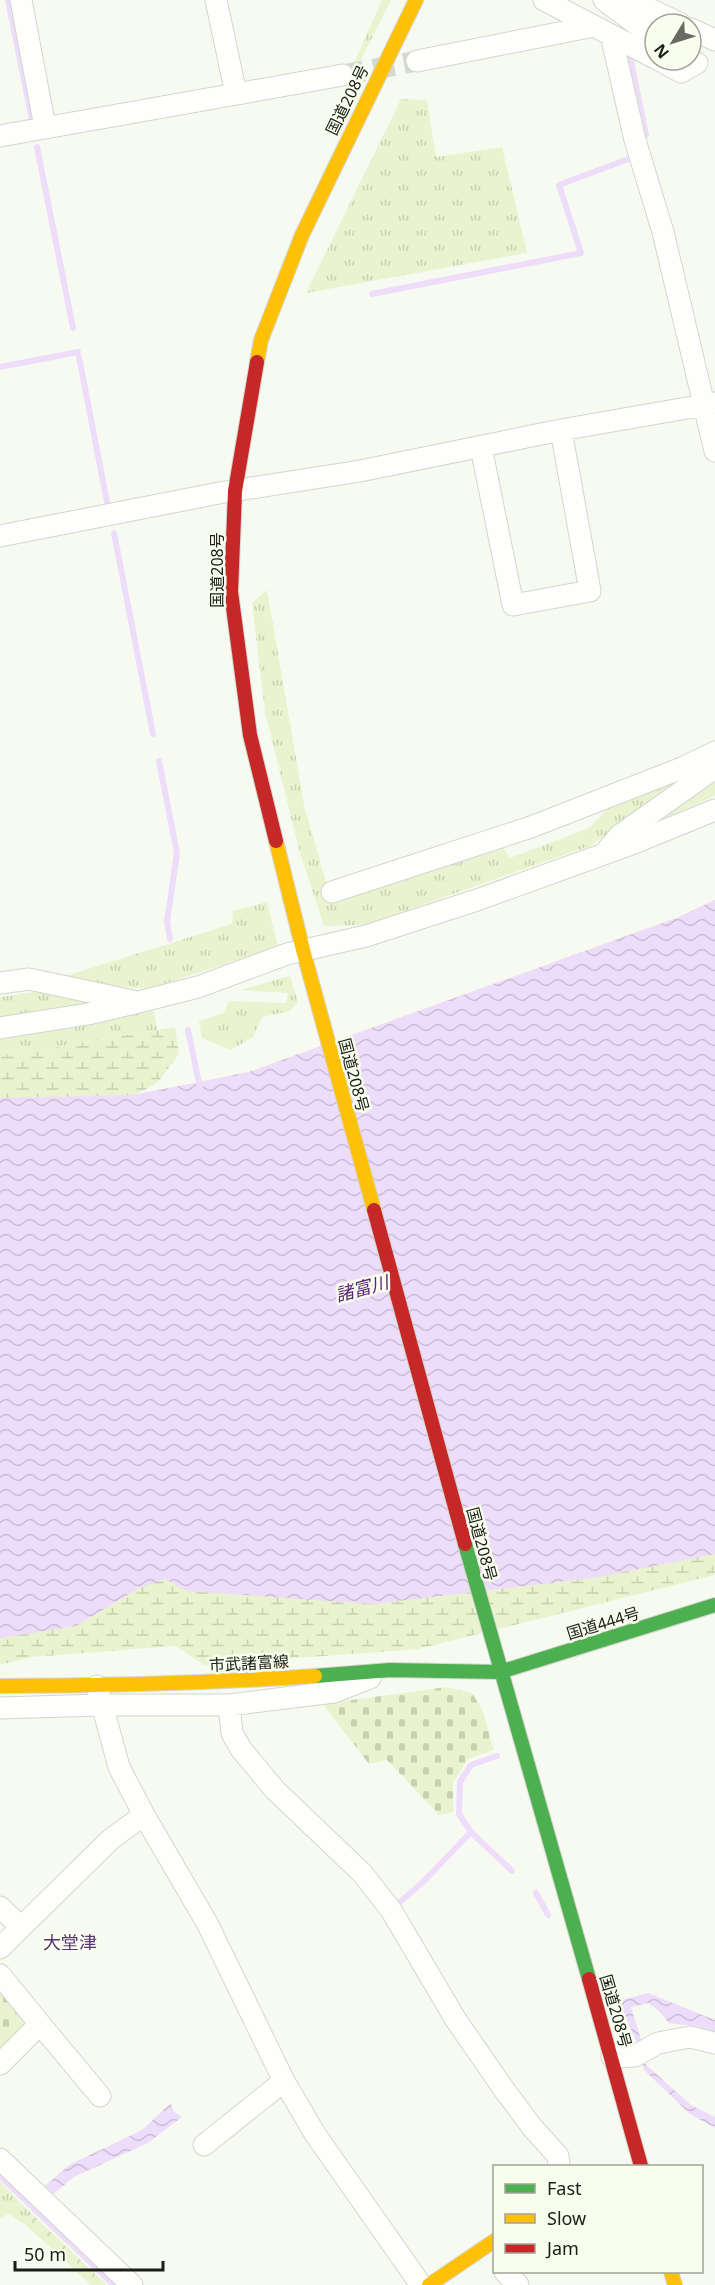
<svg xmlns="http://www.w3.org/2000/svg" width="715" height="2285" font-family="'Noto Sans','Noto Sans JP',sans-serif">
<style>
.grass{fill:url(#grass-tufts)}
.forest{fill:url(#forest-crowns)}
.wetland{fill:url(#wetland-marsh)}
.cemetery{fill:url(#cemetery-stones)}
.water{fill:url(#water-waves)}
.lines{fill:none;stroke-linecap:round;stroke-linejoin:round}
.stream{stroke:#eeddfa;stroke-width:6}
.street-tunnel{stroke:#d6d9cf;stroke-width:21;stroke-dasharray:21 10;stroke-linecap:butt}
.street-casing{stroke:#d3d6ce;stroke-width:23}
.fast-casing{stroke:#d3d6ce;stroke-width:16}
.slow-casing{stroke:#d3d6ce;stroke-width:16}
.jam-casing{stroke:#d3d6ce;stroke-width:16}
.street{stroke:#fefefd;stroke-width:21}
.fast{stroke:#4caf50;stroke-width:14}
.slow{stroke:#ffc107;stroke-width:14}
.jam{stroke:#c62828;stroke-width:14}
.labels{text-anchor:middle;stroke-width:5;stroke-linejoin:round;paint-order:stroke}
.street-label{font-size:16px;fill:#1b1d17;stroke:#f8fded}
.water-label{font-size:18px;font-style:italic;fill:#561f75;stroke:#f8fded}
.neighbourhood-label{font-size:18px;fill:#58366f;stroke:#f8fded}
</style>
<defs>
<pattern id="grass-tufts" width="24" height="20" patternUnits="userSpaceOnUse" patternTransform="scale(1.5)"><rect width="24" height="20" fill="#e9f3cf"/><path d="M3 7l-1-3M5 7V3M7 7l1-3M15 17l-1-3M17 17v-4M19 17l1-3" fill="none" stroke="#c7d0b1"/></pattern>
<pattern id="forest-crowns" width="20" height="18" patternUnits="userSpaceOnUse" patternTransform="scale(1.5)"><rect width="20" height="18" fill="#e9f3cf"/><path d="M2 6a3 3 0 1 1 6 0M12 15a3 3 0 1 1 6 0" fill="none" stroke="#c7d0b1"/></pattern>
<pattern id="wetland-marsh" width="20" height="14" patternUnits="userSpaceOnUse" patternTransform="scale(1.5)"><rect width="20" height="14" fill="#e9f3cf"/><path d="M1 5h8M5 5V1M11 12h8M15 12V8" fill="none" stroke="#c7d0b1"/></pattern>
<pattern id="cemetery-stones" width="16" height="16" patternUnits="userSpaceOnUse" patternTransform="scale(1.5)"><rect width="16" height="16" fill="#e9f3cf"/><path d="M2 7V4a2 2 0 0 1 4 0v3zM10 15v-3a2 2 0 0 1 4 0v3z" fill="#c7d0b1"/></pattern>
<pattern id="water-waves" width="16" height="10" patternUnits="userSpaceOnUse" patternTransform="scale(1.5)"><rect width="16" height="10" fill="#eeddfa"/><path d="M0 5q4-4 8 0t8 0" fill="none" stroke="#ccbdd6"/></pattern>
</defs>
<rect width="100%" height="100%" fill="#f7faf0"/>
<path class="grass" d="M382,0H391L357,67L354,63Z
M401,99L427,100L436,157L502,147L527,253L306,293Z
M267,590L304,805L332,903L503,847L510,858L589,828L611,805L709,763L590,846L365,925L324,926L300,853L265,712L252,603Z
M715,778V796L637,830Z
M267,902L278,947L148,989L53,980L232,924L233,911Z
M290,976L298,1002L290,1011L262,1017L253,1037L231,1050L202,1038L199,1021L224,1013L229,1001L286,1003L288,993L240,990Z
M41,991L97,1003L0,1017V997Z
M154,1011L157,1030L0,1057V1035Z
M0,2182L33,2215L26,2225L9,2214L0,2218Z"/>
<path class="forest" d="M33,2215L107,2285H91L26,2225Z"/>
<path class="wetland" d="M715,900V919L219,1101L0,1126V1057L175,1027L179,1054L158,1082L136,1095L249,1072L679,917Z
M715,1541V1575L418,1649L204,1665L176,1646L32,1657L0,1665V1613L176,1559Z"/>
<path class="cemetery" d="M446,1687L472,1693L482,1709L494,1750L468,1759L453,1783V1812L439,1815L387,1760L369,1764L323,1704Z
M0,1989L30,2024L0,2056Z"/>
<path class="water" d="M715,900V1554L593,1578L372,1604L187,1591L165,1579L139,1588L76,1626L0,1638V1098L133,1095L249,1072L679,917Z
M648,1993L715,2020V2037L701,2035L700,2027L669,2023L658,2010L648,2003L631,2007L642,2043H637L622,2009L621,2000Z
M643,2062L691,2105L715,2117V2128L690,2114L644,2070Z
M171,2103L173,2111L182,2117L148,2143L74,2177L52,2195L45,2192V2186L69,2165L142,2130Z"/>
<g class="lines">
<path class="stream" d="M8,0L32,120
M630,56L646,135
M37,147L73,328
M372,294L581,253L559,185L631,158
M79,357L107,502
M0,367L78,352
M114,533L153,734
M159,761L177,853L167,922L170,939
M188,1030L200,1088
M497,1756L471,1765L460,1782L459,1814L471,1832L512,1871
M536,1893L548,1915
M401,1901L423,1882L471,1832
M0,2176L114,2285"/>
<path class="street-tunnel" d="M343,75L417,61"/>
<defs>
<path id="street" d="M21,0L45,127
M216,0L236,94
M544,0L655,58
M604,0L655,38
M631,0L681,24
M691,29L715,40
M611,35L635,140L663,232L715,451
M659,60L681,72L697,63
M417,61L594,26
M0,136L343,75
M481,447L513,605L590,591L561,430
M0,536L219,493L360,471L561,430L715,403
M608,849L620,835L715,768
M332,892L531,827L682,768L715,752
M0,983L29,979L133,1001
M0,1028L88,1014L139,1002L198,987L287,954L366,936L477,900L629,845L715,810
M97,1686L119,1767L144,1815L207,1923L284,2081L315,2134L421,2285
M229,1705L232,1733L241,1749L275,1790L362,1873L391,1910L456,2020L503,2088L532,2127L558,2156L559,2164L558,2166
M0,1708L101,1705H229L334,1692L370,1678
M0,1907L21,1927
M0,1948L111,1839L144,1815
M0,1975L40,2024L0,2064
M40,2024L100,2096
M612,2057L635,2056L658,2043L690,2037L715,2043
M204,2145L284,2081
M0,2159L132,2285
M505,2272L518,2285"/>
<path id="fast" d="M465,1544L589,1979
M500,1672L715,1605
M315,1676L390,1670L500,1672"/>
<path id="slow" d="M257,362L261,340L302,235L416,0
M276,841L303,950L374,1210
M0,1686C105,1686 210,1683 315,1676
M671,2272L675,2285
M429,2285L494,2241"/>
<path id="jam" d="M257,362L235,491L231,592L250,735L276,841
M374,1210L465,1544
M589,1979L641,2166"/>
</defs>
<use href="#street" class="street-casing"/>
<use href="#fast" class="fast-casing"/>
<use href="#slow" class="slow-casing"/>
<use href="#jam" class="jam-casing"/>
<use href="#street" class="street"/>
<use href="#fast" class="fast"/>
<use href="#slow" class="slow"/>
<use href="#jam" class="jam"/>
</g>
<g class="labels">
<g class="street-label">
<text transform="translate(347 100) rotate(-64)" y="6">国道208号</text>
<text transform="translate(217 570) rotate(-90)" y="6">国道208号</text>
<text transform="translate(354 1075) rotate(75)" y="6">国道208号</text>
<text transform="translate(482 1544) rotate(75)" y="6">国道208号</text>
<text transform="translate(603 1623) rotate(-17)" y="6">国道444号</text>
<text transform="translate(249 1663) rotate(-3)" y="6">市武諸富線</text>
<text transform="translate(616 2011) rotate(74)" y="6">国道208号</text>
</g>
<g class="water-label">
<text transform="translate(362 1289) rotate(-15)" y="6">諸富川</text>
</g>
<g class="neighbourhood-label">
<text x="70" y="1949">大堂津</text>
</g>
</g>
<rect x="493" y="2165" width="210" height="108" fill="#f8fded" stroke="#a0a397" stroke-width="1.5"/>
<rect x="505" y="2184" width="30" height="9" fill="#4caf50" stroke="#a0a397" stroke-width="1.5"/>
<text x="547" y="2195" font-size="18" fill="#1b1d17">Fast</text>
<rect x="505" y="2214" width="30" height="9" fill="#ffc107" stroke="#a0a397" stroke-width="1.5"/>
<text x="547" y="2225" font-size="18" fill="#1b1d17">Slow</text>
<rect x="505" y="2244" width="30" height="9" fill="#c62828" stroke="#a0a397" stroke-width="1.5"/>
<text x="547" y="2255" font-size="18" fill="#1b1d17">Jam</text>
<g transform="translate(673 42) rotate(232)"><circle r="28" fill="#f8fded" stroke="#a0a397" stroke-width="1.5"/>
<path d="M0-4.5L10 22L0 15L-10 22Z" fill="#686a63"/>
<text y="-9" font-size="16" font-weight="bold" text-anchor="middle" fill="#1b1d17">N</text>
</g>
<path d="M15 2261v9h148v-9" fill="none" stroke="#1b1d17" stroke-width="3"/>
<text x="24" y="2261" font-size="18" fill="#1b1d17" stroke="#f8fded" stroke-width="4.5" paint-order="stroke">50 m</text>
</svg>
